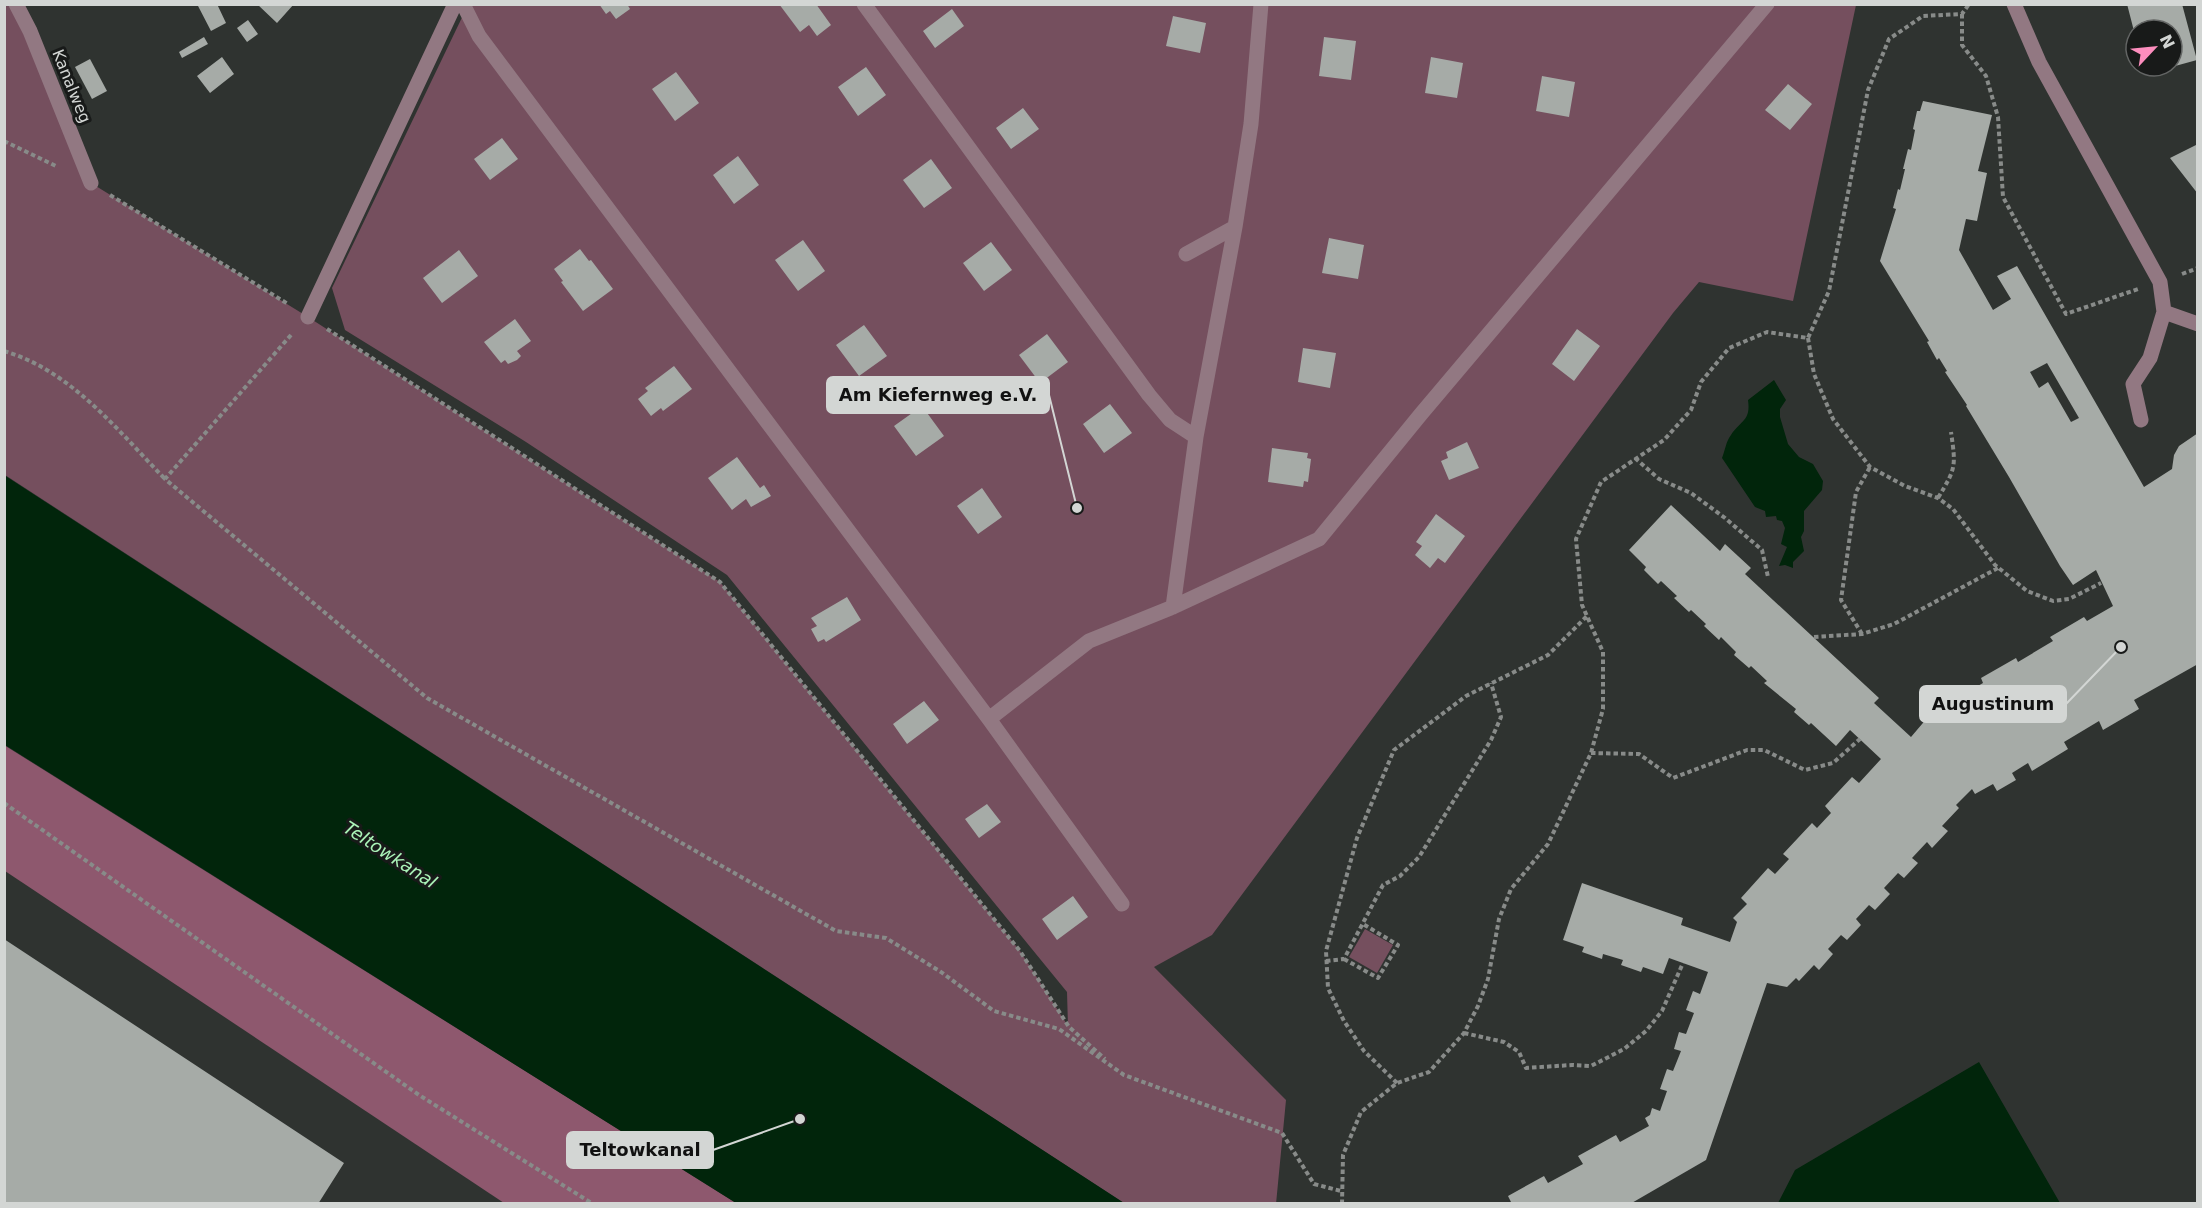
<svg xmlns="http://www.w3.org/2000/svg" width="2202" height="1208" font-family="'DejaVu Sans',sans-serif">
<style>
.green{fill:#754f5e}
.forest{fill:#8e586e}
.water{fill:#01250b}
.building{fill:#a6aba7;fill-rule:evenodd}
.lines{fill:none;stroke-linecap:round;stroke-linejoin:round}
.path{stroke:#888b89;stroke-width:4;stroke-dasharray:4.5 3;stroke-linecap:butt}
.minor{stroke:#927882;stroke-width:15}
.labels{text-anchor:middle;stroke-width:6;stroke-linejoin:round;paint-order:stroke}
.street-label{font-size:16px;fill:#d3d6d4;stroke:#181a19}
.water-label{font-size:18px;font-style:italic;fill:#abf3b8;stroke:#181a19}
.leader{fill:none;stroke:#d3d6d4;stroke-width:2}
.callout-dot{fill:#d3d6d4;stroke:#181a19;stroke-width:2}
.callout{fill:#d3d6d4;stroke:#d3d6d4;stroke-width:2}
.callout-label{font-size:18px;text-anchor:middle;font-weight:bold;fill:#111}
</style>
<rect width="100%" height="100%" fill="#2f3330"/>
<path class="green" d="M4,5H16L91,183L308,317L720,582L1020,951L1068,1026L1067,992L727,575L526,442L345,330L332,288L468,5H1856L1793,301L1699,282L1673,313L1212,935L1154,967L1286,1100L1276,1204L1124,1203L5,475Z
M1365,929L1393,945L1377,973L1349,957Z"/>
<path class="forest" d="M4,745L736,1203H504L5,871Z"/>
<path class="water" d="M1774,380L1786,400L1780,409V417L1788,444L1799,457L1813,464L1823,481L1822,490L1804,511V531L1801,537L1804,551L1793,562V568L1785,565L1779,566L1787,547L1781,544L1785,528L1782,521L1777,520L1776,516L1766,517L1765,511L1755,507L1722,458C1725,451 1726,441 1731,435C1741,420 1751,421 1748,400Z
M4,475L1124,1203H736L5,745Z
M1979,1062L2060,1203H1778L1795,1170Z"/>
<path class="building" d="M197,4H217L226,23L211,31Z
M257,4H294L277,23Z
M599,4H627L630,9L616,19L610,11L606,14Z
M779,4H816L831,25L817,36L809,25L800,32Z
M2127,4H2182L2197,60L2146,74L2144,66H2172V30H2136L2135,35Z
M952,9L964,26L935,48L923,31Z
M1173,16L1206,23L1200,53L1166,46Z
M248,20L258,34L247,42L237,28Z
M204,37L208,44L182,58L179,52Z
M1324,37L1356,41L1351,80L1319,76Z
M222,57L234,74L210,93L197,76Z
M1431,57L1463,63L1457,98L1425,93Z
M90,59L107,91L92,99L75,67Z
M866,67L886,95L858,116L838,87Z
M676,72L699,103L675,121L652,89Z
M1542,76L1575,82L1569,117L1536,111Z
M1788,84L1812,104L1790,130L1765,110Z
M1923,101L1992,115L1978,171L1987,173L1977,221L1966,219L1959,250L1993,310L2011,299L1997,276L2017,266L2144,487L2172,469L2174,455L2179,446L2198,433V664L2134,700L2139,709L2103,730L2099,721L2064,742L2068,749L2032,771L2028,763L2012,773L2016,780L1997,791L1993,784L1975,794L1972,789L1956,805L1959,808L1942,826L1948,831L1932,848L1927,842L1912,858L1918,863L1904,878L1898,873L1884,888L1890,894L1875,910L1869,905L1856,919L1861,925L1847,940L1841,935L1828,949L1833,954L1819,970L1814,965L1799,981L1796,978L1787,987L1767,983L1706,1160L1630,1204H1512L1508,1196L1544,1176L1548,1183L1583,1164L1578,1156L1616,1135L1620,1142L1649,1126L1645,1118L1650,1115L1652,1108L1660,1111L1667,1091L1660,1089L1667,1069L1673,1071L1681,1051L1674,1049L1679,1032L1686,1034L1694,1013L1686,1010L1693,991L1700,994L1708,972L1669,958L1663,974L1643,967L1641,972L1621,965L1623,960L1603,954L1602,959L1582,952L1584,947L1563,940L1582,883L1683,918L1681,925L1730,942L1737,922L1733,918L1747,904L1741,898L1768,868L1775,874L1789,859L1783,854L1812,823L1817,828L1831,813L1825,806L1852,777L1859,783L1881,759L1850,730L1836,746L1811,723L1809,725L1794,712L1796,709L1764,683L1767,681L1751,666L1749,668L1734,655L1736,652L1721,637L1719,640L1704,626L1706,624L1691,610L1689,612L1674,598L1677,596L1661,581L1658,584L1644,570L1646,567L1629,550L1671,505L1720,551L1725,544L1751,568L1745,574L1879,698L1874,703L1911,737L1928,717L1948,705L1945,700L1961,690L1964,694L1983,683L1981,678L2016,658L2018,662L2053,641L2050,637L2084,617L2087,621L2113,606L2096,570L2073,585L2060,566L2009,477L1966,406L1967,405L1945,372L1947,371L1939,358L1937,360L1927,342L1929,341L1880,261L1896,209L1893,208L1898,189L1900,190L1905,169H1903L1908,149L1911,150L1915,130L1913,129L1917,111H1920ZM2047,363L2079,418L2071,422L2048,382L2039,388L2030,372Z
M1023,108L1039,129L1011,149L996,128Z
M502,138L518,159L490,180L474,159Z
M2198,144V194L2170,158Z
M738,156L759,185L734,204L713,175Z
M931,159L952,188L924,208L903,180Z
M1329,238L1364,245L1358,279L1322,273Z
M803,240L825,271L798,291L775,260Z
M991,242L1012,270L984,291L963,263Z
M580,249L589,261L591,260L613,289L583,311L561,282L563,281L554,269Z
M459,250L478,276L442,303L423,278Z
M515,319L531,341L517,351L521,356L517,360L508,364L505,360L501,363L484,342Z
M864,325L887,356L859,376L836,345Z
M1577,329L1600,346L1574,381L1552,364Z
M1047,334L1068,362L1040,383L1019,355Z
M1303,348L1336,353L1330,388L1298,382Z
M674,366L692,389L663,411L661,408L651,416L638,399L648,391L645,388Z
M1110,404L1132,433L1104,453L1083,424Z
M922,406L944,436L916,456L894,426Z
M1467,442L1479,468L1449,480L1441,461L1448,458L1446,452Z
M1272,448L1308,453L1307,458L1311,459L1308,482L1304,481L1303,487L1268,482Z
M737,457L760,488L764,485L771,496L751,507L746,499L732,510L708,478Z
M982,488L1002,517L978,534L957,506Z
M1436,514L1465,536L1445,563L1438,558L1430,568L1415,555L1422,546L1416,542Z
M847,597L861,620L826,642L824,639L818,642L811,629L817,626L811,618Z
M924,701L939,720L907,744L893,724Z
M987,804L1001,822L979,838L965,819Z
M1073,896L1088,917L1057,940L1042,919Z
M4,939L344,1163L318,1204H4Z"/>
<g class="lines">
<path class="path" d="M1962,14V45L1986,76L1998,117L2003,197L2066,314L2138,289
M4,141L56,166
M110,195L288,304
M2182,274L2198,268
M327,329L720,582L1020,951L1069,1027L1105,1059
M291,335L165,479L427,698L836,931L886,938L941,972L994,1011L1059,1029L1124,1075L1282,1133L1314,1184L1341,1191
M1808,338L1814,374L1833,419L1870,467L1905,486L1938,498L1953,509L1995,565L2027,591L2053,601L2069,599L2101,583
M4,351C72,371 118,431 165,479
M1635,458L1659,479L1691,493L1725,518L1762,550L1768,577
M1938,498C1956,468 1956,467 1951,432
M1862,634L1841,600L1856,492L1870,467
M1814,637L1862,634L1894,624L1998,568
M1591,753L1639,754L1673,778L1747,750H1764L1805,770L1833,763L1860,739
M4,803L419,1095L593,1204
M1344,959L1378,978L1398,945L1363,924
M1326,961L1344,959L1383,885L1400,876L1419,857L1491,740L1501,717L1491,683
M1464,1033L1504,1042L1519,1052L1526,1068L1572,1065L1591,1066L1624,1049L1646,1031L1662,1011L1683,963
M1397,1083L1364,1051L1344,1021L1328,988L1326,951L1357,838L1394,750L1466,696L1548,655L1587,616
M1342,1204L1343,1155L1361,1112L1397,1083L1429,1072L1464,1033L1478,1006L1488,979L1499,919L1511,889L1548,844L1591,753L1603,709V652L1582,605L1576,539L1601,482L1664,440L1691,410L1701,382L1729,348L1767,332L1808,338L1829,291L1868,90L1889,39L1923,16L1962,14L1969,4"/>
<path class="minor" d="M16,4L30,31L91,183
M463,4L479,36L989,719L1122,904
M864,4L1149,395L1170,420L1196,437
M2014,4L2039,62L2160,282L2164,312L2150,358L2133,384L2141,420
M1186,254L1235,227
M2164,312L2198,324
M308,317L455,4
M1173,607L1196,437L1235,227L1251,124L1261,4
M989,719L1089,641L1173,607L1319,539L1421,414L1767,4"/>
</g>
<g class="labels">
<g class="street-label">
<text transform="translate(72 86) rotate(68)" y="6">Kanalweg</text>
</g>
<g class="water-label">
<text transform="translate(390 855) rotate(33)" y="6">Teltowkanal</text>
</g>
</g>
<path class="leader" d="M1077 508L1049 395M2121 647L2066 704M800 1119L713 1150"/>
<g class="callout-dot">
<circle cx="1077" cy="508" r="6"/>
<circle cx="2121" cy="647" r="6"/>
<circle cx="800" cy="1119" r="6"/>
</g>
<g class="callout">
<rect x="827" y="377" width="222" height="36" rx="6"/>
<rect x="1920" y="686" width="146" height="36" rx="6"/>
<rect x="567" y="1132" width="146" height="36" rx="6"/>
</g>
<g class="callout-label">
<text x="938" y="401">Am Kiefernweg e.V.</text>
<text x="1993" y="710">Augustinum</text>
<text x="640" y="1156">Teltowkanal</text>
</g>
<rect width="2202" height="1208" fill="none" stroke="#d3d6d4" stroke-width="12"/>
<g transform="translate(2154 48) rotate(64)"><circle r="28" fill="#181a19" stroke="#636564" stroke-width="1.5"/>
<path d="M0-4.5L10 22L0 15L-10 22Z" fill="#fd8ebe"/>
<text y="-9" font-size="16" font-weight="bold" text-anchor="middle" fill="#d3d6d4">N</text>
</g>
</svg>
